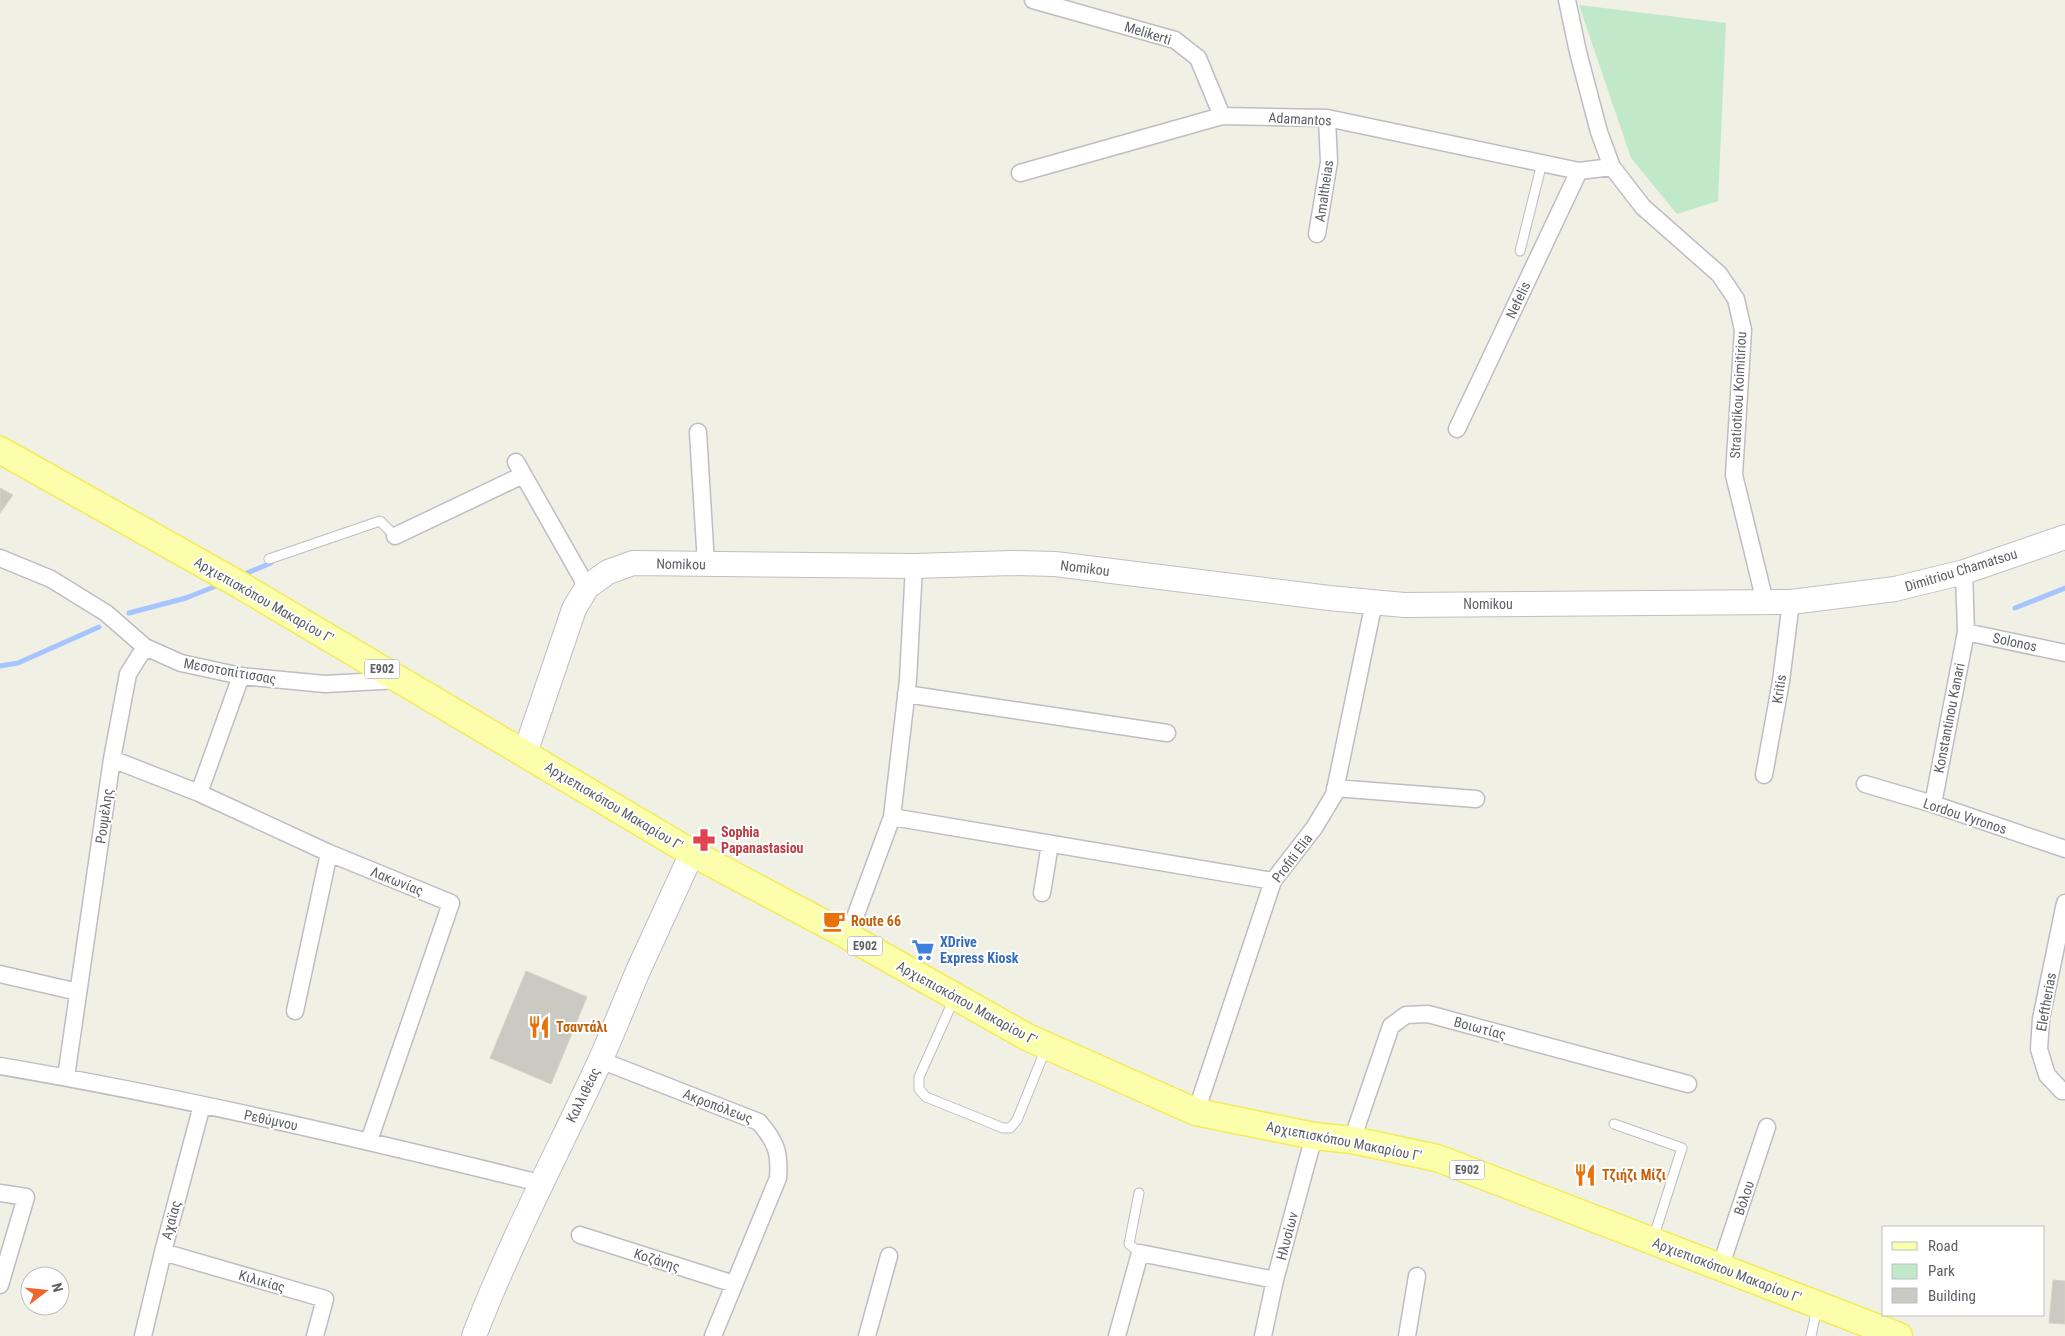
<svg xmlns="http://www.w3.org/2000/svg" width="2065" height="1336" font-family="'Roboto Condensed',sans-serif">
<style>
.green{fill:#c1e8c9}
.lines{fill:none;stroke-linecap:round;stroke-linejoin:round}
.stream{stroke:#a6c5ff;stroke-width:5}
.building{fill:#cbcac2;stroke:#d5d3c3}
.lane-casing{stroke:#bdbdc4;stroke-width:11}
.street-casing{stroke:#bdbdc4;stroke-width:19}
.secondary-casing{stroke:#bebfc6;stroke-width:26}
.primary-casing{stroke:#f5eb59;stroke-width:29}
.lane{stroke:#fff;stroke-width:9}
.street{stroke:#fff;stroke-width:16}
.secondary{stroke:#fff;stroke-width:24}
.primary{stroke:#fbffab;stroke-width:26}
.labels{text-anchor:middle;stroke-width:4;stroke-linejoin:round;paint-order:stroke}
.shield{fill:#fff;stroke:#8e8f94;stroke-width:1}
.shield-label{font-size:12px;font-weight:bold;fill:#5d5f66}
.street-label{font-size:14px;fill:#5d5f66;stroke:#fff}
.health-label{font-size:14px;font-weight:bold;fill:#be3a42;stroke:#fff;text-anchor:start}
.food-label{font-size:14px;font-weight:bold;fill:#c56008;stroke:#fff;text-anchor:start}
.shop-label{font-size:14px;font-weight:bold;fill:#366cbe;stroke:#fff;text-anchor:start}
</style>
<rect width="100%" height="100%" fill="#f0f0e5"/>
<path class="green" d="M1579,5L1726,23L1718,201L1677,214L1631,158Z"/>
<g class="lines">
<path class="stream" d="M240,576L271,563
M2015,608L2065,588
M129,613L186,598L221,584
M0,666L18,663L99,627"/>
</g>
<path class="building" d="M0,488L13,495L0,513Z
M526,971L587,997L551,1084L490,1058Z
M2053,1280L2065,1281V1324L2049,1323Z"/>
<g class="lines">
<defs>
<path id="lane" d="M1520,251L1542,163
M269,559L380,521L395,536
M954,999L919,1077V1089L926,1097L1003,1128H1010L1017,1120L1046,1048
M1614,1124L1682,1148L1653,1239
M1139,1193L1129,1244L1140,1253
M1811,1336L1817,1308"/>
<path id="street" d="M1033,0L1175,40L1198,58L1222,116
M1567,0L1578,52L1599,132L1612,167L1643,207L1719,274L1736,299L1743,330L1734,475L1765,602
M1020,173L1222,116L1327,118L1579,171L1612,167
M1317,234L1329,162L1327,118
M1457,429L1579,171
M698,432L706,564
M516,462L587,587
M395,536L523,475
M0,558L51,579L106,613L145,647L181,663L241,676L325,684L399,680
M1966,632L2065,653
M906,694L1167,733
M112,759L199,793L329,853L451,903L369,1141
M1764,775L1781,681L1791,602
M1865,784L1933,804L2065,849
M1335,788L1476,799
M199,793L241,676
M1933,804L1966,632L1964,572
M892,817L1273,881
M1042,893L1050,844
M2065,903L2041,1019L2039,1049L2047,1075L2062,1091H2065
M848,936L892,817L908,680L914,566
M0,974L78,992
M295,1011L329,853
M600,1060L759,1122C776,1142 780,1152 778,1178L713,1336
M0,1066C182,1097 361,1139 540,1183
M66,1077L112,759L128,674L145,647
M1196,1112L1273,881L1314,828L1334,795L1374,602
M1352,1140L1391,1026L1406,1015L1428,1014L1688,1084
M0,1193L26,1197L0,1285
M580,1235L734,1284
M163,1252L325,1299L315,1336
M1720,1268L1767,1127
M143,1336L163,1252L202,1105
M867,1336L889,1256
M1117,1336L1140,1253L1275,1280
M1263,1336L1275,1280L1314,1136
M1407,1336L1417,1276"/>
<path id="secondary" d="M525,753L574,609L587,587L608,572L633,563L914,566L1012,563L1055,564L1329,598L1404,605L1791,602L1895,589L1964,572L2065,537
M474,1336C510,1242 558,1152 600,1061C613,1032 625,1002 637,973C655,933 674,893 692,853"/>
<path id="primary" d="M0,450L240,585L692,853L848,936L1027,1037L1196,1112L1314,1136L1352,1140L1437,1158L1899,1336"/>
</defs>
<use href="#lane" class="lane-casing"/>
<use href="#street" class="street-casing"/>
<use href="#secondary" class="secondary-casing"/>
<use href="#primary" class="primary-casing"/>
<use href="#lane" class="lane"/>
<use href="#street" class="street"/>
<use href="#secondary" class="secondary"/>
<use href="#primary" class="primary"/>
</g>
<defs>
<symbol id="pharmacy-bare" viewBox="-9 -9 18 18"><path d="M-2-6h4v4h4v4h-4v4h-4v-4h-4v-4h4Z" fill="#e0444e" stroke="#fff" stroke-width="2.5" paint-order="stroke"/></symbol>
<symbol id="cafe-bare" viewBox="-9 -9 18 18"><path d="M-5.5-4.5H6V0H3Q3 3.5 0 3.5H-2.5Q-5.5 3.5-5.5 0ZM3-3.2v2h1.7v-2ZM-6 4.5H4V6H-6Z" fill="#e8710a" stroke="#fff" stroke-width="2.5" paint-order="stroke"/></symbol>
<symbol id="supermarket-bare" viewBox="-9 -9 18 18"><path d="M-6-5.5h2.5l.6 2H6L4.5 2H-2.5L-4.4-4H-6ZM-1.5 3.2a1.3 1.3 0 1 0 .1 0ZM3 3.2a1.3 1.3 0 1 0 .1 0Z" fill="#3f7fe0" stroke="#fff" stroke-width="2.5" paint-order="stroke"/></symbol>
<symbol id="restaurant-bare" viewBox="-9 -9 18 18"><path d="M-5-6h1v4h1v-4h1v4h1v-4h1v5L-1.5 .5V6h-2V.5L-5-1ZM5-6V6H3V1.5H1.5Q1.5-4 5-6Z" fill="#e8710a" stroke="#fff" stroke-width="2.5" paint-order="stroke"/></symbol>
</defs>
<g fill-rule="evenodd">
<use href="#pharmacy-bare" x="688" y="824" width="32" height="32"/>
<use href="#cafe-bare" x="818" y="905" width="32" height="32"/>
<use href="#supermarket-bare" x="907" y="934" width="32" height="32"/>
<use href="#restaurant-bare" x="523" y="1011" width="32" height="32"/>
<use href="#restaurant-bare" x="1569" y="1159" width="32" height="32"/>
</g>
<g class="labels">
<g class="shield">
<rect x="364.5" y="659.5" width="35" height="19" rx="4"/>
<rect x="847.5" y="936.5" width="35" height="19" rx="4"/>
<rect x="1449.5" y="1160.5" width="35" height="19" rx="4"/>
</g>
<g class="shield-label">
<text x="382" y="673">E902</text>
<text x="865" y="950">E902</text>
<text x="1467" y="1174">E902</text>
</g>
<g class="street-label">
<text transform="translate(1148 33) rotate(17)" y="5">Melikerti</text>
<text transform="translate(1300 119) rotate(3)" y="5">Adamantos</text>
<text transform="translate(1324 191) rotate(-82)" y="5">Amaltheias</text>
<text transform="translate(1518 300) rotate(-65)" y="5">Nefelis</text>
<text transform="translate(1738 395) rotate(-87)" y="5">Stratiotikou Koimitiriou</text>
<text transform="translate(681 564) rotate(1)" y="5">Nomikou</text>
<text transform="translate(1085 568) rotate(7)" y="5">Nomikou</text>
<text transform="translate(1961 570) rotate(-17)" y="5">Dimitriou Chamatsou</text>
<text transform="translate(264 600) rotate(30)" y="5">Αρχιεπισκόπου Μακαρίου Γ'</text>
<text x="1488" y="609">Nomikou</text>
<text transform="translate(2015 642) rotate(12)" y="5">Solonos</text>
<text transform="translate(230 671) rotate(10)" y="5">Μεσοτοπίτισσας</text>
<text transform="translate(1779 689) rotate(-81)" y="5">Kritis</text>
<text transform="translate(1949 718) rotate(-79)" y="5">Konstantinou Kanari</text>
<text transform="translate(614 806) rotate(31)" y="5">Αρχιεπισκόπου Μακαρίου Γ'</text>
<text transform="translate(104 816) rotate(-82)" y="5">Ρουμέλης</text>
<text transform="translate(1965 816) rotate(18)" y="5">Lordou Vyronos</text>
<text transform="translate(1292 858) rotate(-53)" y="5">Profiti Elia</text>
<text transform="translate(397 881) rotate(22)" y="5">Λακωνίας</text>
<text transform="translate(2046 1002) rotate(-80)" y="5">Eleftherias</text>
<text transform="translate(967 1003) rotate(29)" y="5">Αρχιεπισκόπου Μακαρίου Γ'</text>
<text transform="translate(1480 1028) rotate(15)" y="5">Βοιωτίας</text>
<text transform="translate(583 1095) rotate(-64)" y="5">Καλλιθέας</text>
<text transform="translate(718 1106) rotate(21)" y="5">Ακροπόλεως</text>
<text transform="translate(271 1120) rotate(12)" y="5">Ρεθύμνου</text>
<text transform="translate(1344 1141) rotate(11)" y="5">Αρχιεπισκόπου Μακαρίου Γ'</text>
<text transform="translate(1744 1198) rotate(-71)" y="5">Βόλου</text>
<text transform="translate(171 1220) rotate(-75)" y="5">Αχαϊας</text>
<text transform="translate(1287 1236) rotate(-75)" y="5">Ηλυσίων</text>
<text transform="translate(657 1260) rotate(18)" y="5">Κοζάνης</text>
<text transform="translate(1727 1270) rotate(21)" y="5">Αρχιεπισκόπου Μακαρίου Γ'</text>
<text transform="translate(262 1281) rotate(16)" y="5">Κιλικίας</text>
</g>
<g class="health-label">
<text x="721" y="837">Sophia<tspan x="721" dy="16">Papanastasiou</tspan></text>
</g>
<g class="food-label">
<text x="851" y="926">Route 66</text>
<text x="556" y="1032">Τσαντάλι</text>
<text x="1602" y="1180">Τζιήζι Μίζι</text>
</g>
<g class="shop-label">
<text x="940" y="947">XDrive<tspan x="940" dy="16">Express Kiosk</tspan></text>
</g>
</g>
<rect x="1882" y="1226" width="162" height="90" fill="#ffffff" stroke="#bebfc2"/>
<rect x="1892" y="1242" width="25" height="8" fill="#fbffab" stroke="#bebfc2"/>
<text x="1928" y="1251" font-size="15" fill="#5d5f66">Road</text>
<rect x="1892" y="1264" width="25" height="15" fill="#c1e8c9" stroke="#bebfc2"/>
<text x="1928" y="1276" font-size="15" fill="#5d5f66">Park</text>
<rect x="1892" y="1288" width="25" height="15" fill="#cbcac2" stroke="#bebfc2"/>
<text x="1928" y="1301" font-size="15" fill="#5d5f66">Building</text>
<g transform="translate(45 1291) rotate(74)"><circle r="24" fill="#ffffff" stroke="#bebfc2"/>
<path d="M0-4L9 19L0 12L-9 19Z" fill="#ee652d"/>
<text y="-8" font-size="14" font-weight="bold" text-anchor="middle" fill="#5d5f66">N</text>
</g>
</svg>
